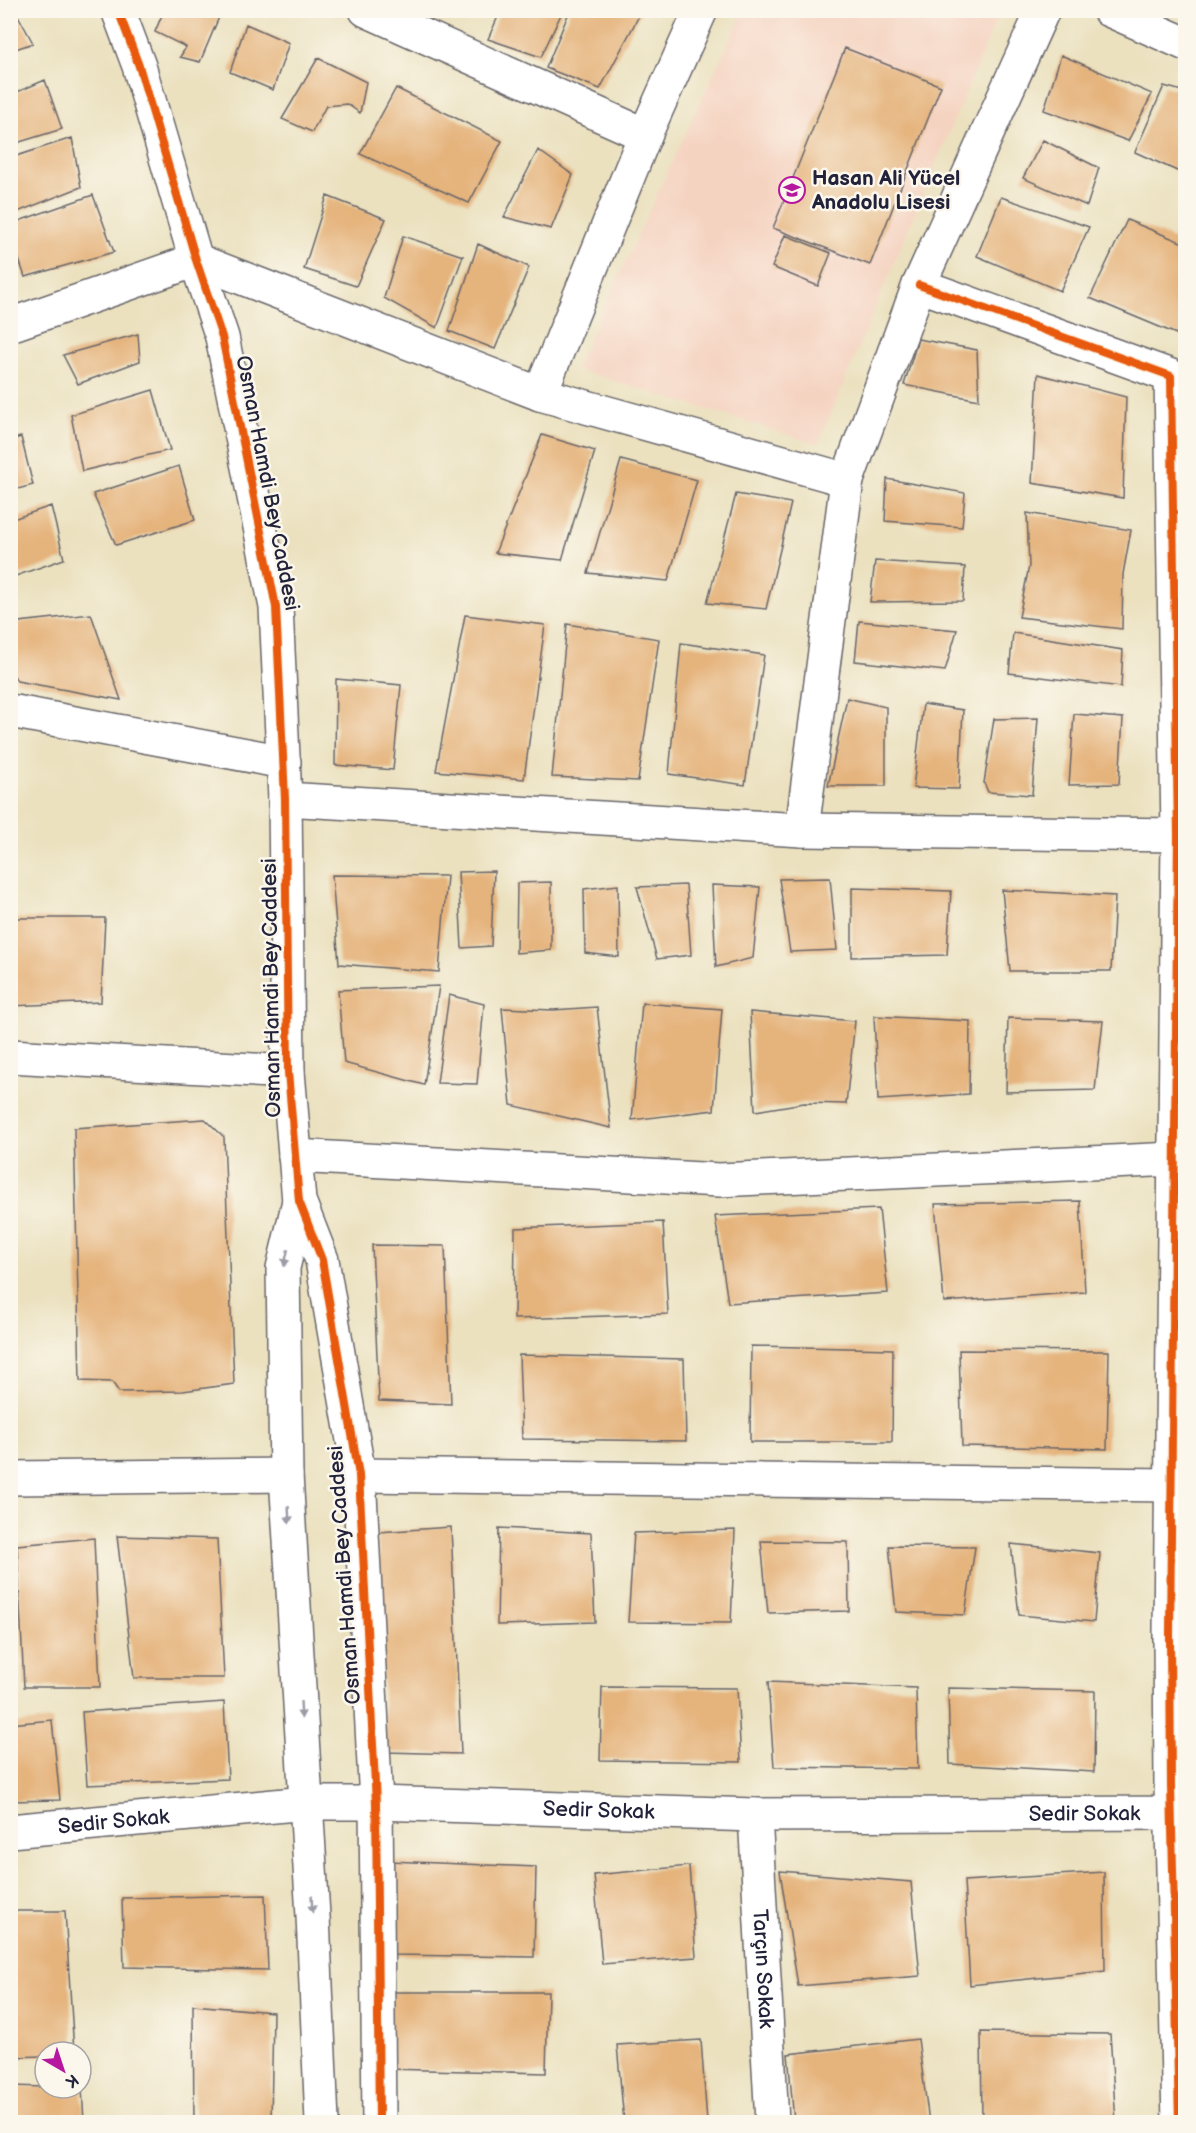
<svg xmlns="http://www.w3.org/2000/svg" width="1196" height="2133" font-family="'Balsamiq Sans',sans-serif">
<style>
.built{fill:#f5d3c1}
.building{fill:#e5b37b}
.lines{fill:none;stroke-linecap:round;stroke-linejoin:round}
.minor-casing{stroke:#686569;stroke-width:36}
.minor{stroke:#fff;stroke-width:33}
.cycleway-casing{stroke:#fbf7ec;stroke-width:11}
.cycleway{stroke:#e8590c;stroke-width:8}
.oneway{fill:#9c9ca7}
.labels{text-anchor:middle;stroke-width:5;stroke-linejoin:round;paint-order:stroke}
.poi-label{font-size:21px;font-weight:bold;fill:#22223b;stroke:#fbf7ec;text-anchor:start}
.street-label{font-size:21px;fill:#22223b;stroke:#fbf7ec}
</style>
<rect width="100%" height="100%" fill="#fbf7ec"/>
<filter id="ink" filterUnits="userSpaceOnUse"><feTurbulence type="fractalNoise" baseFrequency=".0167" numOctaves="2"/><feDisplacementMap in="SourceGraphic" scale="12" xChannelSelector="R" yChannelSelector="G"/><feConvolveMatrix kernelMatrix="1 2 1 2 8 2 1 2 1" color-interpolation-filters="sRGB"/></filter>
<filter id="wash" filterUnits="userSpaceOnUse"><feTurbulence type="fractalNoise" baseFrequency=".008" numOctaves="4" result="noise"/><feDisplacementMap in="SourceGraphic" scale="24" xChannelSelector="R" yChannelSelector="G"/><feGaussianBlur stdDeviation="1.35" result="paint"/><feColorMatrix in="noise" values="0 0 0 0 0 0 0 0 0 0 0 0 0 0 0 0 0 1.4 0 .05"/><feComposite in="paint" operator="in"/></filter>
<g filter="url(#wash)">
<rect width="100%" height="100%" fill="#ebe1bf"/>
<path class="built" d="M743,11H1000L818,444L575,369Z"/>
<g id="blocks">
<path class="building" d="M15,10L33,43L10,51V12Z
M164,10H222L200,62L180,57L186,47L155,32Z
M501,10H563L541,57L488,39Z
M570,10H642L600,89L546,68Z
M246,24L289,43L273,90L230,72Z
M845,48L941,86L870,265L773,228Z
M1061,55L1152,94L1128,141L1044,110Z
M318,58L366,82L360,113L347,104L326,106L312,132L282,119Z
M45,80L62,129L10,145V95Z
M1164,86L1186,92V175L1135,152Z
M396,88L502,141L469,203L360,154Z
M72,138L81,187L10,215V158Z
M1043,140L1099,168L1087,206L1023,178Z
M538,150L573,175L551,229L504,217Z
M93,195L114,252L25,277L10,233V224Z
M327,196L386,219L356,286L304,269Z
M1001,197L1089,227L1060,291L977,256Z
M1127,220L1186,244V338L1090,298Z
M785,235L831,253L818,286L772,267Z
M403,236L463,256L437,328L384,298Z
M478,244L529,267L495,349L449,331Z
M138,334L140,361L78,384L63,355Z
M918,339L977,350L979,400L904,385Z
M1038,374L1126,397L1123,498L1032,483Z
M153,390L170,450L82,471L71,415Z
M542,435L595,451L562,560L495,553Z
M21,437L33,485L10,491V440Z
M621,460L697,480L668,581L588,573Z
M179,466L195,520L116,545L93,494Z
M887,479L965,493L962,527L885,521Z
M736,494L791,503L766,609L707,603Z
M51,506L64,559L10,578V520Z
M1027,513L1131,530L1123,574L1122,629L1019,617L1029,566Z
M875,561L965,567L963,601L870,602Z
M91,614L121,700L17,681L10,669V623Z
M465,615L545,625L524,779L436,771Z
M859,621L957,630L945,671L855,661Z
M567,624L659,639L638,781L552,777Z
M1013,633L1123,650L1121,687L1009,673Z
M681,643L764,655L745,785L669,774Z
M336,679L401,685L393,770L335,765Z
M847,698L886,707V786H828Z
M923,704L963,710L959,789L913,788Z
M1074,714L1123,718L1119,784L1069,785Z
M1038,718L1032,795L988,792L984,783L994,719Z
M494,871L491,946L462,948L458,872Z
M332,875L447,876L439,972L339,964Z
M830,878L837,950L790,952L779,879Z
M551,882V950L516,953L517,883Z
M618,885L619,957L585,953L584,889Z
M686,885L691,955L657,959L637,887Z
M712,885L760,887L753,958L716,967Z
M852,888L951,891L947,955L852,957Z
M1002,890L1115,896L1111,971H1010Z
M10,918H105L101,1002L10,1006Z
M439,986L424,1085L344,1063L338,990Z
M449,995L484,1004L477,1084L437,1083Z
M642,1003L722,1009L714,1110L632,1120Z
M597,1007L611,1128L511,1105L502,1008L553,1010Z
M750,1012L855,1021L846,1104L804,1103L755,1111Z
M874,1016L970,1021L969,1094L878,1100Z
M1008,1018L1103,1021L1095,1090L1006,1092Z
M205,1119L224,1137L234,1384L183,1391L119,1392L112,1382L80,1381L74,1128Z
M1080,1201L1085,1292L944,1302L935,1204Z
M879,1209L888,1293L728,1303L715,1216Z
M663,1222L668,1314L514,1319L515,1228Z
M372,1245L445,1246L451,1404L379,1401Z
M751,1346L893,1349L892,1442H750Z
M959,1350L1109,1351L1107,1449L962,1446Z
M519,1355L684,1359L686,1441L522,1439Z
M451,1527L461,1754L385,1752L378,1532Z
M499,1528L591,1533L595,1622L497,1625Z
M735,1530L731,1623L628,1622L634,1533Z
M117,1536L217,1539L224,1678H134Z
M94,1538L100,1687H24L17,1545Z
M761,1541L848,1542L849,1611L768,1613Z
M1011,1544L1100,1553L1094,1622L1019,1615Z
M889,1546L975,1547L965,1615L896,1612Z
M768,1682L916,1688L918,1769L774,1767Z
M602,1687L737,1688L741,1762L600,1760Z
M948,1688L1095,1691L1094,1772L950,1764Z
M224,1702L228,1779L87,1785L82,1712Z
M52,1720L60,1800L10,1801V1724Z
M389,1861L536,1867L534,1957L391,1955Z
M689,1866L696,1957L602,1964L594,1875Z
M780,1871L911,1882L920,1976L798,1986Z
M1104,1872L1105,1971L970,1985L964,1881Z
M265,1895L268,1970L124,1967L122,1898Z
M10,1911H65L74,2052H45V2056L10,2057Z
M392,1992H548L546,2073L386,2069Z
M193,2005L273,2012L271,2122H194Z
M981,2032L1110,2034L1116,2122H982Z
M918,2039L929,2122H794L788,2054Z
M701,2040L707,2122H624L617,2045Z
M10,2086L82,2088L84,2122H10Z"/>
</g>
</g>
<g filter="url(#ink)">
<use href="#blocks" fill-opacity="0" stroke="#686569" stroke-width="1.5"/>
<g class="lines">
<defs>
<g id="minor">
<path d="M118,10L139,66L196,260L222,337L276,607L285,799L288,1072L299,1201L322,1260L359,1475L376,1803L379,2122"/>
<path d="M366,10L645,135L701,10"/>
<path d="M1109,10L1186,44"/>
<path d="M919,285L1171,376L1178,835L1170,1635L1171,1786L1179,2122"/>
<path d="M10,325L196,260L540,394L645,135"/>
<path d="M540,394L847,480L919,285L1043,10"/>
<path d="M10,711L284,762"/>
<path d="M285,799L802,830L1178,835L1186,831"/>
<path d="M802,830L847,480"/>
<path d="M10,1056L288,1072"/>
<path d="M295,1156L719,1180L1175,1159L1186,1156"/>
<path d="M299,1201L283,1268L286,1475L313,1916L322,2122"/>
<path d="M359,1475L1170,1485"/>
<path d="M10,1478L286,1475"/>
<path id="s1" d="M755,1815L772,2122"/>
<path id="s2" d="M10,1831L306,1803H376L755,1815L1172,1813L1186,1812"/>
</g>
</defs>
<use href="#minor" class="minor-casing"/>
<use href="#minor" class="minor"/>
<defs>
<path id="cycleway" d="M118,10L139,66L196,260L222,337L276,607L285,799L288,1072L299,1201L322,1260L359,1475L376,1803L379,2122
M919,285L1171,376L1178,835L1170,1635L1171,1786L1179,2122"/>
</defs>
<use href="#cycleway" class="cycleway-casing"/>
<use href="#cycleway" class="cycleway"/>
</g>
<defs><path id="oneway-solid" d="M-6-.8H1V-3.2L6.5 0L1 3.2V.8H-6Z" transform="scale(1.5)"/></defs>
<g class="oneway">
<use href="#oneway-solid" transform="translate(286 1258) rotate(103)"/>
<use href="#oneway-solid" transform="translate(289 1515) rotate(87)"/>
<use href="#oneway-solid" transform="translate(301 1710) rotate(87)"/>
<use href="#oneway-solid" transform="translate(312 1904) rotate(87)"/>
</g>
</g>
<defs>
<symbol id="school-ring" viewBox="-11 -11 22 22"><circle r="9.5" fill="#fbf7ec" stroke="#b5179e" stroke-width="1.5"/><path d="M0-5L7-2L0 1L-7-2ZM-4 1L0 2.5L4 1V4Q0 6-4 4Z" fill="#b5179e"/></symbol>
</defs>
<g fill-rule="evenodd">
<use href="#school-ring" x="777" y="175" width="30" height="30"/>
</g>
<g class="labels">
<g class="poi-label">
<text x="812" y="185">Hasan Ali Yücel<tspan x="812" dy="24">Anadolu Lisesi</tspan></text>
</g>
<g class="street-label">
<text transform="translate(268 483) rotate(79)" y="7">Osman Hamdi Bey Caddesi</text>
<text transform="translate(271 988) rotate(-91)" y="7">Osman Hamdi Bey Caddesi</text>
<text transform="translate(344 1575) rotate(-94)" y="7">Osman Hamdi Bey Caddesi</text>
<text dy="7" stroke="none"><textPath href="#s2" startOffset="590">Sedir Sokak</textPath></text>
<text dy="7" stroke="none"><textPath href="#s2" startOffset="1076">Sedir Sokak</textPath></text>
<text dy="7" stroke="none"><textPath href="#s2" startOffset="104">Sedir Sokak</textPath></text>
<text dy="7" stroke="none"><textPath href="#s1" startOffset="154">Tarçın Sokak</textPath></text>
</g>
</g>
<rect width="1196" height="2133" fill="none" stroke="#fbf7ec" stroke-width="36"/>
<g transform="translate(63 2070) rotate(141)"><circle r="28" fill="#fbf7ec" stroke="#a4a2a5" stroke-width="1.5"/>
<path d="M0-4.5L10 22L0 15L-10 22Z" fill="#b5179e"/>
<text y="-9" font-size="16" font-weight="bold" text-anchor="middle" fill="#22223b">K</text>
</g>
</svg>
